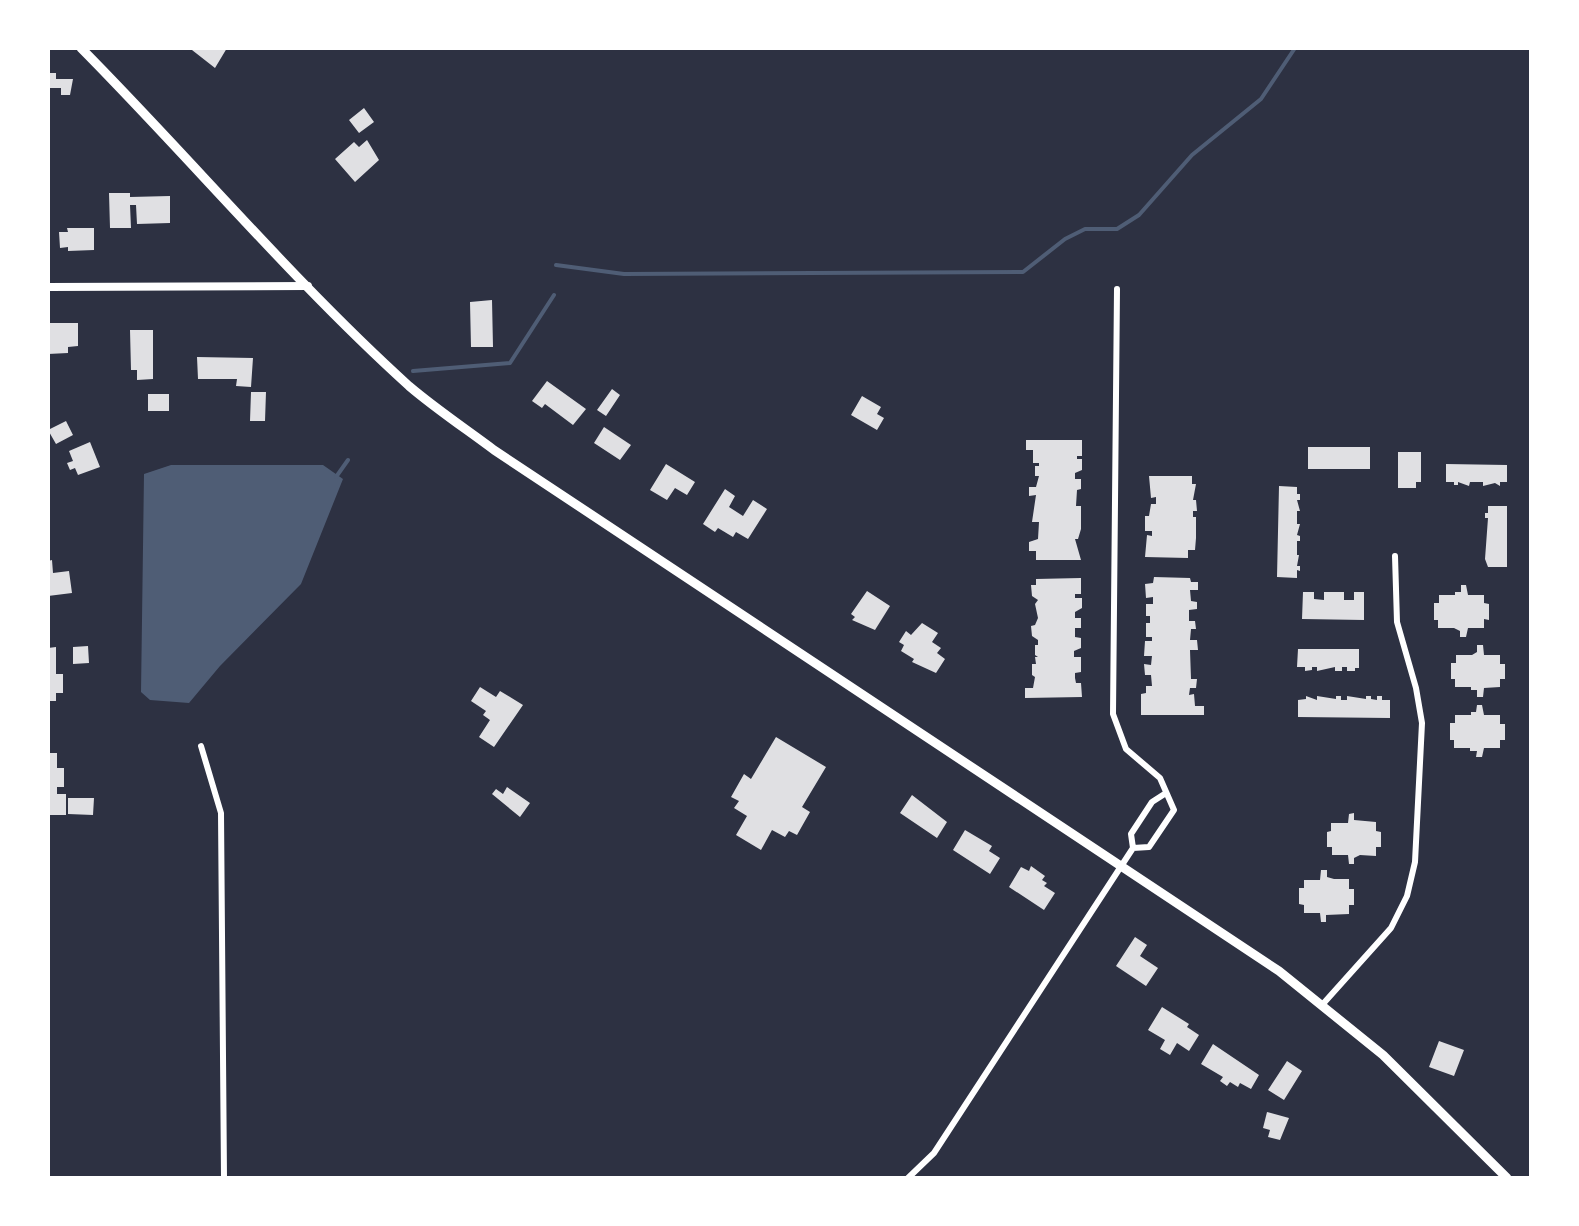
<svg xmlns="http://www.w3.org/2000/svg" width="1579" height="1226" font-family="Barlow,sans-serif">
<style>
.water{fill:#4f5d75}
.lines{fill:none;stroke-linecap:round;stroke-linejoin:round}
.stream{stroke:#4f5d75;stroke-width:4}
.building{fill:#e0e0e3}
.minor{stroke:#fff;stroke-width:6}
.tertiary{stroke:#fff;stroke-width:8}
.secondary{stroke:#fff;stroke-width:9}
</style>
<rect width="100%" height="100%" fill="#2d3142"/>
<path class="water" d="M171,465H323L343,479L301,584L220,666L189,703L150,700L141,692L144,474Z"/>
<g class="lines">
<path class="stream" d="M556,265L624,274L1023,272L1065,239L1085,229H1117L1139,215L1192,155L1261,99L1295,48
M413,371L510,363L554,295
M336,477L348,460"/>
</g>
<path class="building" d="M194,48H227L215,68L192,50Z
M48,73H56V79H73L70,95H61V88H48Z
M364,108L374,122L359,133L349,120Z
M367,140L379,160L355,182L335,159L354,142L359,147Z
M109,193H130V197L170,196V223L137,224L136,205H130L131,228H110Z
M67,228H94V250L68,251V247L60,248L59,232H68Z
M492,300L493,347H471L470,302Z
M48,323H78V346L68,347V353L48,354Z
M130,330H153V379L137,380V370H131Z
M197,357L253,358L251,387L236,386L237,379H198Z
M547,381L586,409L573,425L545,404L542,408L532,401Z
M612,389L620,395L606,416L597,410Z
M251,392H266L265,421H250Z
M148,394H169V411H148Z
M862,396L881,407L877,414L884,418L877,430L851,415Z
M66,421L73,435L56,444L48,430Z
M604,427L631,445L620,460L594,443Z
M1026,440H1082V456H1077V459H1082V470L1075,473V479H1081V489L1077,490L1076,506H1081V529L1078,539H1075L1081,560H1036V551H1029V542L1038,539L1039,522H1032L1036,495L1029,496V487H1036L1039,476H1035V466H1039V463H1033V450H1026Z
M90,442L100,467L78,475L75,468L70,470L67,463L73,461L69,451Z
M1308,447H1370V469H1308Z
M1398,452H1421V482H1416V488H1398Z
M666,464L695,482L687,495L675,488L667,500L650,490Z
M1446,464L1507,465V482H1500V486L1495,483L1483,486V482H1470L1469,486L1458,482V485H1454V482H1446Z
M1149,476H1192V484H1196L1193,500H1196L1197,511H1193V517H1196V538L1195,550H1188V558L1145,557L1147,535L1152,536V531H1145V516H1149L1151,504H1156V497L1151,498Z
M1279,486L1297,487V494H1300V500H1297L1300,511H1297V524H1300L1297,535L1300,536V541H1297V555H1299L1297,566H1300V571L1297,570V578L1277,577Z
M725,489L735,496L729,507L743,516L753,500L767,509L748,539L736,532L733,537L718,528L715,532L703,524Z
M1488,506H1507V567H1488L1485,559L1488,518H1485V513H1488Z
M52,560L53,573L69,571L72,593L48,596V561Z
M1154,577L1190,578L1191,582H1198V590H1190L1191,601L1197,602V609L1189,610V621H1195L1196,629H1191L1190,640H1197L1198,650H1190L1191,679H1197L1196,688H1190L1189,695L1194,694L1195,706H1204V715H1141V694L1146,693V686H1152L1151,675H1145L1144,664L1151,665L1152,656H1144L1145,641H1152V637H1146V623H1150V616H1146V604H1153V597L1146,598L1145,584L1153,583Z
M1081,578V594H1075V598H1082V608L1075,612V618H1081V628H1075V637L1081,638V648L1074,651V657H1081V672L1075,673V678L1076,683H1081L1082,697L1025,698V688H1033L1035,677L1032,675V664H1036L1035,657H1038L1035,655V645H1038V640L1032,636L1031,626L1035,625L1038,618L1035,604L1038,600L1032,596L1031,585H1036V579Z
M1461,585H1466L1468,595H1484V603L1489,604V620L1484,619V628H1468L1466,637H1460V631L1454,628H1438V620H1434V603H1439V595H1455V592H1461Z
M867,591L890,606L875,630L852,620L855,617L851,614Z
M1303,592H1314V599L1324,600V592H1344V600H1354V592H1364V620L1302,619Z
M922,623L938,633L932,642L941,648L937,653L945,659L936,673L912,662L914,659L901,651L904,645L899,642L906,631L911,635Z
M1477,645H1483L1484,655H1500V664H1505V679H1500V687L1484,688L1483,697H1477V690H1471V687H1455V679H1451V663H1456V655H1472L1477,652Z
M88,646L89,663L73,664V647Z
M56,647V674H63V693H56V701H48V648Z
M1298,649H1359V668H1355V671H1347V667H1342V671H1335V667L1317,671V667H1312V670L1305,671V667H1297Z
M480,687L496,697L500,691L523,705L494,747L479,737L490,720L483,715L486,711L471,701Z
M1306,696L1317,700V696L1336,699V696H1341V700H1347V696L1366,699V696H1371V699L1377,700V696H1382V700H1390V718L1298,717V700L1306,699Z
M1477,705H1482L1484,715H1500V724H1505V740H1500V748H1484L1482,757H1476L1477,751H1470V748H1454V740H1450V723H1455V715H1471V712H1476Z
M776,737L826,767L802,807L810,812L797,835L789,831L785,837L772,830L761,850L736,835L747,816L734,808L739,801L731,797L744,774L751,779Z
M48,753H57V768H64V787H57V794H66V815H48Z
M507,787L530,803L520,817L492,794L496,789L503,794Z
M912,795L947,822L937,838L900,813Z
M68,798H94L93,815L68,814Z
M1354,813V820L1376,822V831L1381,832V847H1376V856L1360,855L1354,858V864H1349L1348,855H1332V847H1327V832L1331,831V823H1348L1349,814Z
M965,830L992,846L989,851L1000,858L990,874L953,850Z
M1031,866L1045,876L1042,880L1047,883L1044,886L1055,893L1044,910L1009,887L1021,867L1029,871Z
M1321,870H1327V877L1334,879H1349V889H1354V905H1349V914L1326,915V922H1321L1320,913H1304V905L1299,904V888H1304V880H1320Z
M1135,937L1147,945L1140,956L1158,968L1146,986L1116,966Z
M1162,1007L1189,1024L1187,1027L1199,1035L1189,1051L1177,1043L1170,1055L1160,1049L1165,1040L1148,1030Z
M1439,1041L1464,1050L1454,1076L1429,1067Z
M1213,1044L1259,1075L1251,1089L1240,1083L1238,1087L1230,1082L1227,1086L1220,1081L1223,1077L1201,1064Z
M1287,1061L1302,1071L1284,1100L1268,1090Z
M1267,1112L1289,1118L1280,1140L1268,1137L1270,1130L1263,1128Z"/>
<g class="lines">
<path class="minor" d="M1117,289L1113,714L1126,749L1160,778L1174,810L1149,847L1133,848
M201,746L221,813L224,1178
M1322,1005L1391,928L1407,896L1415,862L1422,723L1416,688L1397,622L1395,556
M908,1178L934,1153L1133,848L1131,834L1152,802L1166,793"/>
<path class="tertiary" d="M48,287L308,286"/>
<path class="secondary" d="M81,48C191,159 293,281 409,386C436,409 466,429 494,450L1279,971L1383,1055L1507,1178"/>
</g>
<rect width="1579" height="1226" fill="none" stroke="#ffffff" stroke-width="100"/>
</svg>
